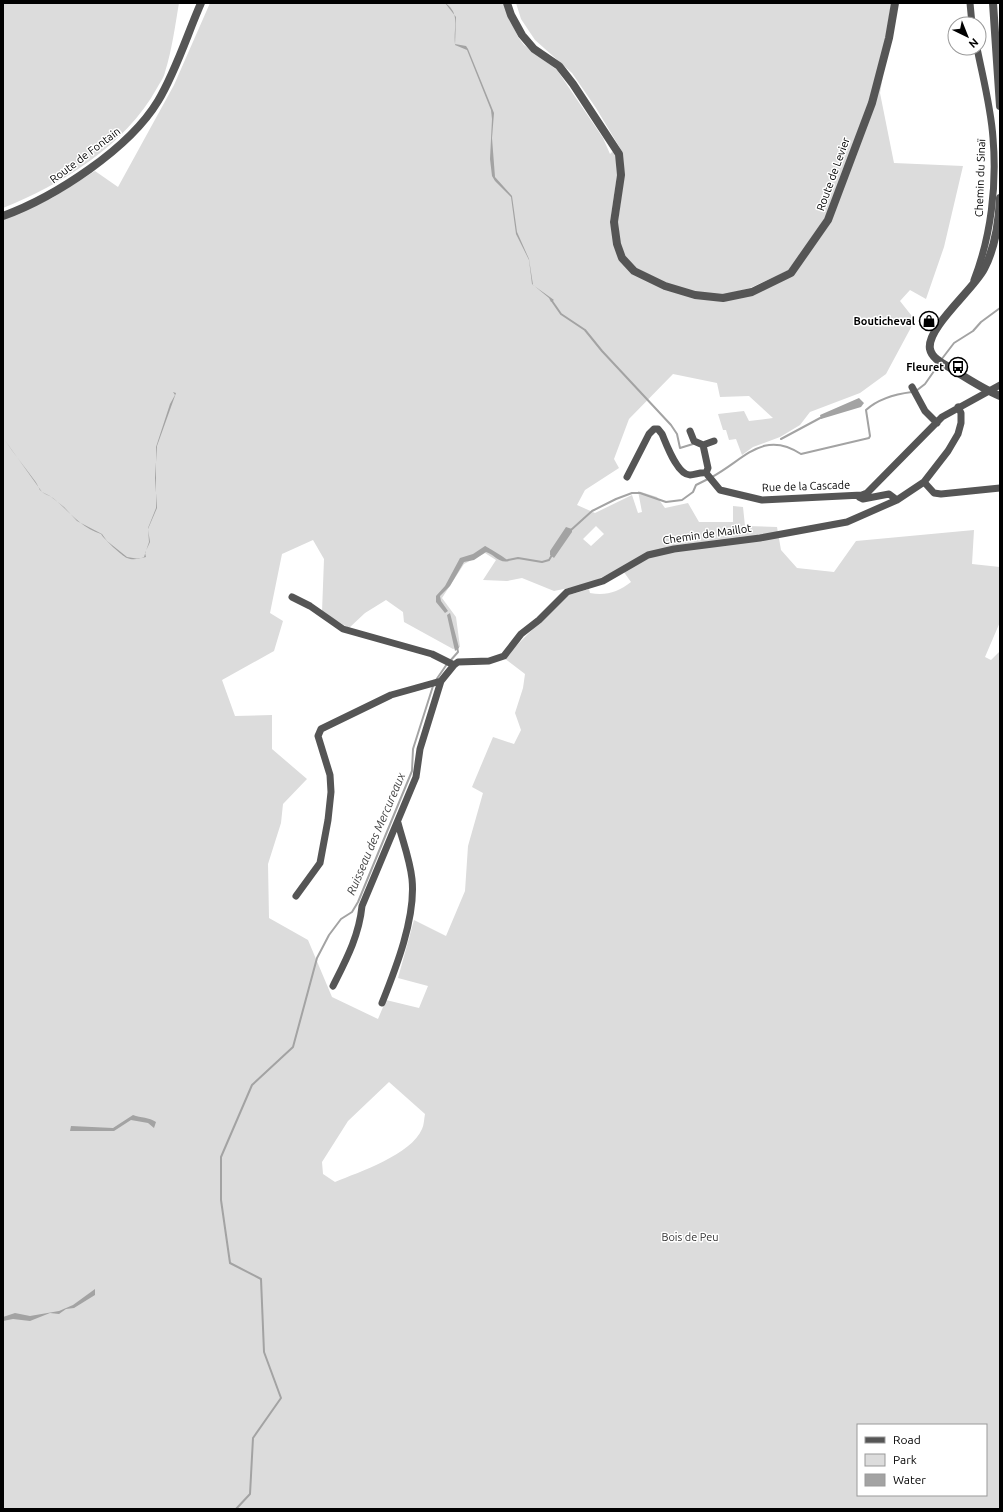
<svg xmlns="http://www.w3.org/2000/svg" width="1003" height="1512" font-family="Ubuntu,sans-serif">
<style>
.green{fill:#dcdcdc;fill-rule:evenodd}
.water{fill:#a3a3a3}
.lines{fill:none;stroke-linecap:round;stroke-linejoin:round}
.stream{stroke:#a3a3a3;stroke-width:2}
.minor{stroke:#555;stroke-width:7}
.tertiary{stroke:#555;stroke-width:8}
.labels{text-anchor:middle;stroke-width:3;stroke-linejoin:round;paint-order:stroke}
.street-label{font-size:11px;fill:#000;stroke:#fff}
.poi-label{font-size:11px;font-weight:bold;fill:#000;stroke:#fff;text-anchor:end}
.park-label{font-size:11px;fill:#333;stroke:#fff}
.water-label{font-size:12px;font-style:italic;fill:#444;stroke:#fff}
</style>
<rect width="100%" height="100%" fill="#fff"/>
<path class="green" d="M3,3H179C175,26 172,50 165,72C164,77 160,83 157,88C126,145 61,185 3,208Z
M210,3H503L518,37L524,45L557,70L603,138L610,154L613,151L616,155L617,175L610,222L619,260L632,273L723,302L793,276L831,222L883,76L880,93L894,163L963,166L944,247L926,299L910,290L900,301L915,320L886,374L860,393L810,412L800,425L780,437L753,447L742,455L736,439L729,440L726,430H723L718,414L744,411L749,421L773,418L749,396L720,397L717,383L673,374L629,419L614,459L619,468L585,490L577,505L595,513L632,495L638,513L642,512L638,491L657,497L665,508L688,503L699,522H733V506L743,507L745,526L777,527L781,550L797,568L834,572L856,541L974,530L972,564L1000,567V622L985,657L991,660L1000,651V1509H3V220L52,198L95,171L118,187L174,85ZM596,526L604,534L591,546L583,539ZM568,528L572,531L553,558ZM313,540L324,559L322,612L349,628L365,613L386,600L403,612L404,622L453,649L460,647L456,617L442,598L464,564L485,553L496,560L483,580L507,581L522,578L554,591L588,584L621,568L631,582C618,592 606,596 590,593L589,589L566,596L504,658L525,674L523,688L515,713L521,730L514,744L493,737L472,787L483,793L468,846L465,891L446,936L414,920L398,978L428,986L419,1008L386,1000L378,1019L332,997L308,940L269,918L268,864L281,823L283,804L307,779L272,749V715L235,716L222,680L274,651L283,621L270,613L282,554ZM389,1082L425,1114C424,1119 424,1125 422,1129C411,1155 359,1172 335,1182L323,1174L322,1162L348,1121ZM858,1425H986V1495H858Z
M516,3H891L886,37L869,101L825,218L789,270L750,288L723,295L696,292L666,283L636,268L625,256L620,243L618,222L624,176L623,153L596,108L572,73L535,40L521,19Z"/>
<path class="water" d="M445,3C461,13 453,28 455,44L466,46L468,49L494,113L492,138L495,177L512,196L517,232L529,259L533,285L554,300L551,302L549,298L532,284L529,260L516,234L511,197L495,181L492,176L490,159L492,119L491,110L467,50L455,45L456,17Z
M173,392L176,393L157,446L155,478L157,508L148,529L150,542L145,553L146,557C140,558 134,561 127,558C122,556 104,539 101,534C80,527 70,512 53,498C49,495 43,494 40,490C39,489 38,485 35,481C25,467 14,454 4,439L42,492L50,496L64,507L77,521L102,534L107,541L127,557L139,559L144,557L149,542L148,528L156,508V447L170,404L175,395Z
M859,398L864,403L861,407L821,419L820,415Z
M566,527L572,529V532L554,558L550,555V551Z
M485,546C488,547 508,560 509,561C499,564 494,554 486,552L474,560L464,562L450,586L440,596L441,601L448,611L445,613L436,602V596L445,586L460,558L473,554Z
M450,613L459,648L455,651L447,615Z
M133,1115C141,1118 149,1117 156,1122L154,1128L148,1123L131,1120L114,1131H70L71,1126L113,1128Z
M95,1289V1295L74,1308L66,1309L59,1314L50,1313L30,1321L13,1319L3,1321V1317L15,1313L30,1316L59,1311L73,1305Z"/>
<g class="lines">
<path class="stream" d="M552,301L561,314L585,330L602,351L671,425L677,434L680,448L693,444
M941,360L954,343L973,331L981,322L1000,308
M916,391L925,384L939,364
M781,439L822,417
M712,477C744,460 763,429 801,454L869,438L870,436L866,410C878,399 896,394 912,392
M571,530L592,511L616,499L632,493H640L666,502L682,500L693,492L696,485L708,479
M508,560L518,558L542,562L549,560L552,555
M450,661L458,652L457,647
M436,680L447,664
M236,1509L250,1494L253,1438L281,1398L264,1352L261,1279L230,1263L221,1200V1157L252,1085L293,1047L317,958L329,935L341,919L352,912L358,902L412,771L413,749L433,686"/>
<path class="minor" d="M970,3L972,24
M974,280C991,236 997,185 993,138C991,108 983,78 977,48
M912,387L925,411L937,423
M690,431L694,441L703,445L708,468L706,473
M703,445L714,441
M627,477L649,434L654,429H658L662,434C666,443 677,475 690,475C695,475 700,472 706,473L720,490L762,500L862,495L867,493L942,417L1000,385
M924,482L934,493L941,494L1000,488
M859,497L863,499L889,494L897,500
M292,597L310,606L343,629L432,654L454,665
M296,896L320,863L328,820L331,792L330,775L318,736L321,729L391,695L441,681
M333,986C346,960 359,936 362,906L416,777L420,749L441,681L454,665L458,662L489,661L504,656L521,634L539,620L567,592L603,581L648,555L674,549L760,538L847,522L897,500L924,482L948,451L958,434L961,423V413L958,407
M382,1003C396,968 416,917 412,879C410,860 403,842 398,823"/>
<path class="tertiary" d="M507,3L511,15L522,35L534,49L559,66L573,84L619,154L621,175L614,222L617,244L622,258L634,271L665,286L695,295L723,298L752,292L791,273L828,220L872,103L889,38L895,3
M993,3L1000,106
M1000,198C999,222 995,248 984,269C974,289 926,328 930,349C932,359 944,364 952,369C968,379 983,389 1000,396
M3,216C55,197 129,149 158,101C176,71 187,35 201,3"/>
</g>
<defs>
<symbol id="shop-ring" viewBox="-11 -11 22 22"><circle r="9.5" fill="#fff" stroke="#000" stroke-width="1.5"/><path d="M-5-2.5h2.3a2.7 3.5 0 0 1 5.4 0H5L5.5 6h-11ZM-1.5-2.5h3a1.5 2.3 0 0 0-3 0Z" fill="#000"/></symbol>
<symbol id="bus-ring" viewBox="-11 -11 22 22"><circle r="9.5" fill="#fff" stroke="#000" stroke-width="1.5"/><path d="M-5-6H5V4H4V6H2V4H-2V6H-4V4H-5ZM-3.5-4V0h7V-4ZM-3.5 1.2v1.5H-2V1.2ZM2 1.2v1.5H3.5V1.2Z" fill="#000"/></symbol>
</defs>
<g fill-rule="evenodd">
<use href="#shop-ring" x="918" y="310" width="22" height="22"/>
<use href="#bus-ring" x="947" y="356" width="22" height="22"/>
</g>
<g class="labels">
<g class="street-label">
<text transform="translate(85 155) rotate(-37)" y="4">Route de Fontain</text>
<text transform="translate(833 174) rotate(-70)" y="4">Route de Levier</text>
<text transform="translate(980 178) rotate(-88)" y="4">Chemin du Sinaï</text>
<text transform="translate(806 486) rotate(-2)" y="4">Rue de la Cascade</text>
<text transform="translate(707 534) rotate(-8)" y="4">Chemin de Maillot</text>
</g>
<g class="poi-label">
<text x="915" y="325">Bouticheval</text>
<text x="944" y="371">Fleuret</text>
</g>
<g class="park-label">
<text x="690" y="1241">Bois de Peu</text>
</g>
<g class="water-label">
<text transform="translate(376 834) rotate(-67)" y="4">Ruisseau des Mercureaux</text>
</g>
</g>
<rect width="1003" height="1512" fill="none" stroke="#000000" stroke-width="8"/>
<rect x="857" y="1424" width="130" height="72" fill="#ffffff" stroke="#999999"/>
<rect x="865" y="1437" width="20" height="6" fill="#555555" stroke="#999999"/>
<text x="893" y="1444" font-size="12" fill="#000000">Road</text>
<rect x="865" y="1454" width="20" height="12" fill="#dcdcdc" stroke="#999999"/>
<text x="893" y="1464" font-size="12" fill="#000000">Park</text>
<rect x="865" y="1474" width="20" height="12" fill="#a3a3a3" stroke="#999999"/>
<text x="893" y="1484" font-size="12" fill="#000000">Water</text>
<g transform="translate(967 36) rotate(137)"><circle r="19" fill="#ffffff" stroke="#999999"/>
<path d="M0-3L7 15L0 10L-7 15Z" fill="#000000"/>
<text y="-6" font-size="11" font-weight="bold" text-anchor="middle" fill="#000000">N</text>
</g>
</svg>
